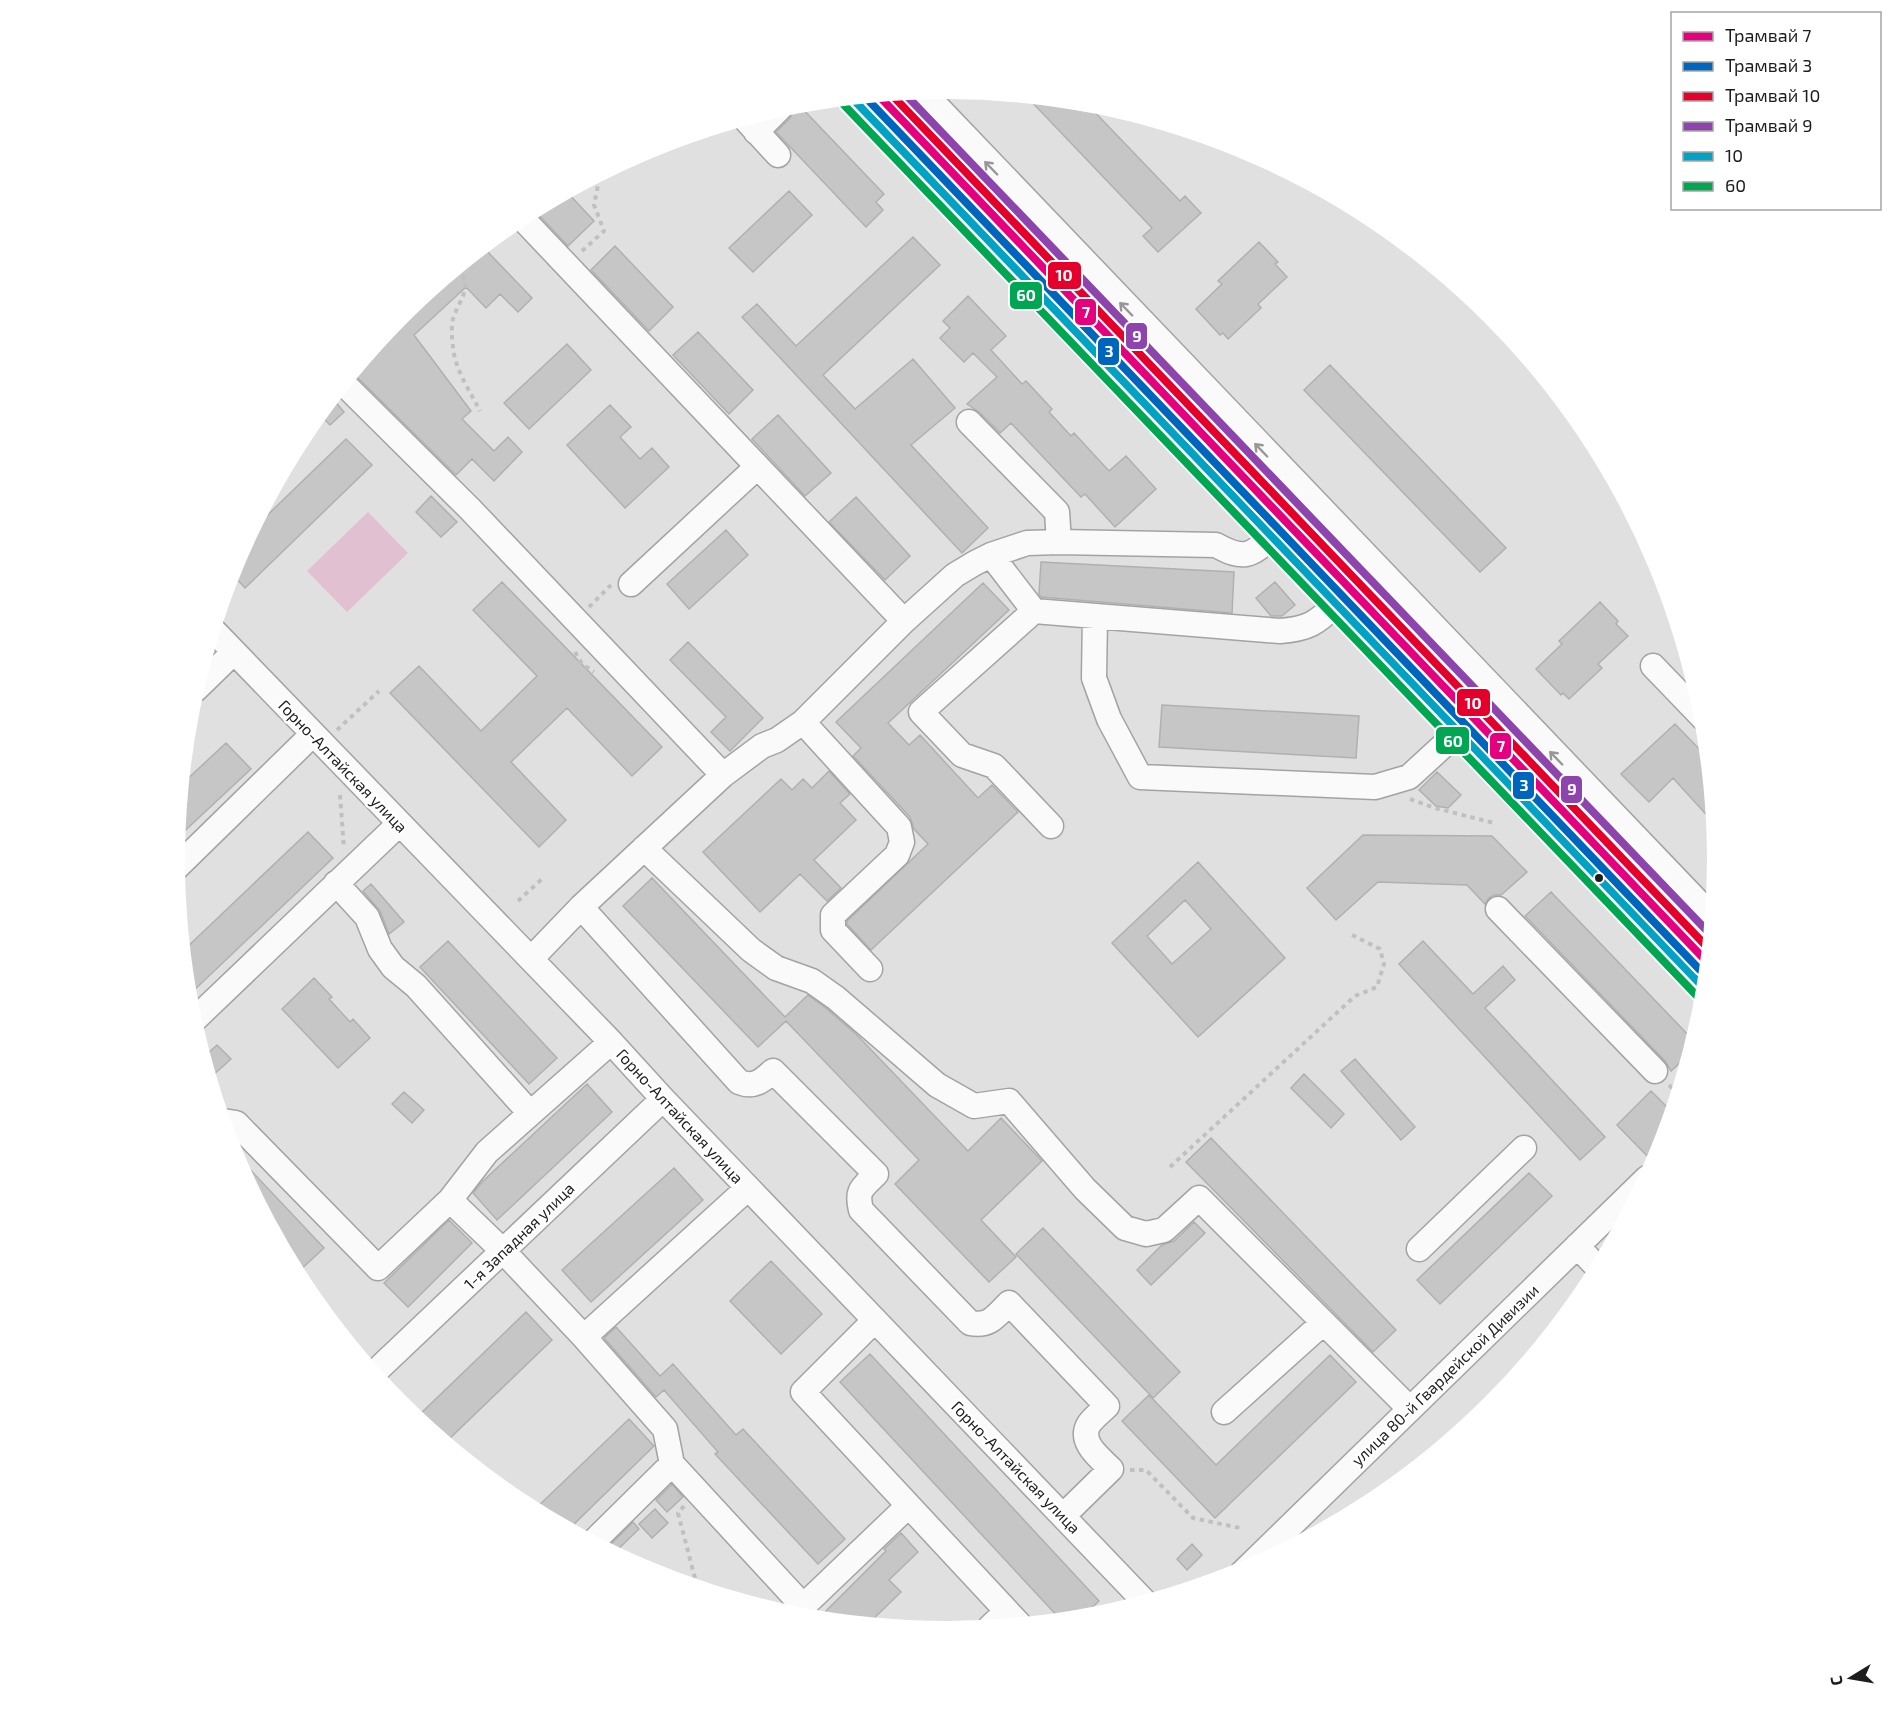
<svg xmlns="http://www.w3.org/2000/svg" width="1893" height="1720" font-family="'Exo 2',sans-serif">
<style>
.green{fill:#e1c1d1}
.building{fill:#c7c6c6;stroke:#b1b0b0;stroke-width:1.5;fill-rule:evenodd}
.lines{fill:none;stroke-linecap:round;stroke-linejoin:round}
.minor-casing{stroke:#a4a3a4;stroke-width:27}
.major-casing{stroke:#a4a3a4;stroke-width:33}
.path{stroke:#c1c0c0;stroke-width:4;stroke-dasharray:4.5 4.5;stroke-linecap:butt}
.minor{stroke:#fafafa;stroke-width:24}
.major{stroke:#fafafa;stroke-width:30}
.bus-1-casing{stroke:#fff;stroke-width:12}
.bus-2-casing{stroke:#fff;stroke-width:12}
.bus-1{stroke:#02a2c5;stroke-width:8}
.bus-2{stroke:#00a651;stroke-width:8}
.tram-1-casing{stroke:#fff;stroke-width:12}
.tram-2-casing{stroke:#fff;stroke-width:12}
.tram-3-casing{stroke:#fff;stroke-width:12}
.tram-4-casing{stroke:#fff;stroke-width:12}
.tram-1{stroke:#e5007d;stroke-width:8}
.tram-2{stroke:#0065bd;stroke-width:8}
.tram-3{stroke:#e4002b;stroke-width:8}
.tram-4{stroke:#8e44ad;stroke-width:8}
.oneway{stroke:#979797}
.bus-dot{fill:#1e1d1e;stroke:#fff;stroke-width:2}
.labels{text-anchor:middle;stroke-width:5;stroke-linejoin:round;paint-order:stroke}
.street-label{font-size:16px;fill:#1e1d1e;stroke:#fff}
.line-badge{stroke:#fff;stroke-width:2}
.badge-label{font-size:16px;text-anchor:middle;font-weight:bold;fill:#fff}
</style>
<rect width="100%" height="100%" fill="#e1e0e0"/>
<path class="green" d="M368,512L408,553L347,612L307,571Z"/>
<path class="building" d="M1026,96L1085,102L1180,201L1185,196L1201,213L1158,252L1143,236L1152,228Z
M798,104L884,194L876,202L883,210L866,227L776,132L790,118L794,108Z
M789,191L812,215L753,272L729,248Z
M567,192L594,221L568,246L534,210Z
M913,237L940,265L823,375L855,409L913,359L955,408L911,445L988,528L962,553L742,317L757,304L796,346Z
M1259,242L1278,262L1275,264L1287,277L1258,304L1261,308L1228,339L1223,333L1220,335L1196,309L1222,284L1218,281Z
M615,246L673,307L649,331L591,270Z
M483,247L532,298L518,312L500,294L486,308L466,287L414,335L471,411L462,419L494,451L508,437L522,452L494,481L472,459L456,475L353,373L401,314Z
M968,296L1006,336L991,350L1022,384L1026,381L1052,409L1049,412L1071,436L1074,433L1109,471L1126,456L1156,489L1115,527L1085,494L1081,497L1011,423L1000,433L979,412L967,404L997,377L973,353L964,362L940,338L950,328L943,321Z
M698,332L753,390L729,414L673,355Z
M567,344L591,370L529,429L504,403Z
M1330,365L1506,548L1480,572L1304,390Z
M332,398L344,412L330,425L319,414Z
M610,405L631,427L620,437L640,459L652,448L669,467L625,508L567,445Z
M778,415L831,473L805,496L752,439Z
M346,439L372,465L245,588L231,573L252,530Z
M431,496L457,522L441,537L416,512Z
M856,497L910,556L885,580L829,522Z
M726,530L748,555L689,609L667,584Z
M1041,562L1234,572L1232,613L1041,597L1039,594Z
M502,582L662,747L632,776L567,708L511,762L566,820L539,847L390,693L419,666L481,731L537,676L473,610Z
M1275,582L1295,605L1282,616H1271L1256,598Z
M983,583L1009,610L888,723L909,745L920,735L978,798L992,785L1018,812L871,950L847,924V921L928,844L914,829L910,817L853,756L861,748L836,722Z
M1600,602L1618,621L1616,624L1628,636L1598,664L1602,668L1569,699L1563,693L1561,695L1536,669L1562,644L1559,641Z
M688,642L763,718L730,751L711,732L726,717L670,660Z
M1162,705L1359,716L1356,758L1159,747Z
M1675,724L1708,758L1714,823L1673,778L1649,802L1621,774Z
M226,743L251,769L177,838L182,784Z
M829,771L850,794L840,803L856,820L814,860L841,888L827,901L800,874L760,912L703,852L781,779L792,790L803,779L812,788Z
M1437,772L1461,795L1448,808L1436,806L1419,790Z
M308,832L333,858L188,996L184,950Z
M1363,835L1492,836L1527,872L1501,895H1494L1489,898L1485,904L1467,885L1378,882L1336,920L1307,888Z
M1198,862L1285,958L1198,1037L1112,943ZM1185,900L1211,929L1172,964L1147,936Z
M652,878L785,1017L808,995L827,1009L856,1034L968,1151L1001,1118L1042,1161L981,1220L1016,1257L989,1282L895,1184L919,1160L786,1021L758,1047L623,906Z
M371,884L404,922L389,934L380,911L363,891Z
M1551,892L1694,1041L1690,1053L1671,1071L1665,1061L1525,916Z
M448,941L557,1058L529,1084L420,967Z
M1423,941L1473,994L1503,966L1515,980L1485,1008L1605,1137L1580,1160L1399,964Z
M314,978L332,997L329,999L350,1022L353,1019L370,1038L338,1068L282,1009Z
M217,1045L231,1059L210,1078L204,1057Z
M1355,1059L1415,1127L1401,1140L1341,1071Z
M1304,1074L1344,1114L1331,1128L1291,1088Z
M587,1084L612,1112L497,1220L473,1193L482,1182Z
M1651,1091L1672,1112L1662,1147L1650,1159L1617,1125Z
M404,1092L424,1110L412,1123L392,1104Z
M1211,1138L1396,1330L1373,1352L1186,1162Z
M242,1161L324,1248L297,1273L238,1164Z
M674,1168L703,1200L591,1302L562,1270Z
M1529,1173L1552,1196L1440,1304L1417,1280Z
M449,1220L472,1243L408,1307L384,1283Z
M1194,1222L1205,1233L1151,1285L1137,1270L1162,1245L1174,1241Z
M1043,1228L1180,1372L1153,1398L1016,1254Z
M771,1261L822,1314L781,1354L730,1301Z
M526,1312L552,1340L446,1442L416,1418Z
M616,1327L660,1376L673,1364L736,1435L743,1429L845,1539L818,1564L715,1454L718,1452L664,1390L656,1397L604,1338Z
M870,1354L1099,1601L1081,1618L1061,1620L840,1382Z
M1330,1355L1356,1382L1215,1518L1122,1421L1149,1395L1216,1465Z
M629,1419L654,1446L569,1529L534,1510Z
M672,1484L683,1497L667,1512L656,1500Z
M655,1509L668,1523L652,1538L639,1524Z
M633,1522L639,1529L614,1553L606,1549Z
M901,1533L918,1552L889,1580L901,1592L868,1624L818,1619L886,1551L884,1549Z
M1192,1544L1202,1555L1187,1570L1177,1559Z"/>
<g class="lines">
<defs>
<path id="minor" d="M745,119L778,155
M756,132L780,108
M521,217L904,621
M344,384L470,509L723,775
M969,422L1057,512L1059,542
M991,555L1034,611L921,712L962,755L994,766L1051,826
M631,584L757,467
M1034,611L1280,631C1308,629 1317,623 1336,604
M1095,616L1094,678L1109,719L1140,777L1375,787L1409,777L1458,732
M214,631L611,1042L663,1099L1145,1602
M1653,666L1704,719
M196,689L234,652
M803,722L899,827L902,842L897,855L833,915V930L870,969
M644,848L751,950L776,968L812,981L836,998L937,1085L974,1106L1009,1101L1085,1189L1125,1228L1146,1234L1164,1230L1199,1198L1410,1409
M176,868L313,734
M336,883L367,917L380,949L393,967L416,986L530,1113
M581,907L739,1082C754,1088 762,1081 773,1071L876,1174C862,1188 856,1190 861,1210L970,1323C990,1327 996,1316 1009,1303L1107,1406C1102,1411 1094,1417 1089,1424C1078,1442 1100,1458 1111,1469L1063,1516
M1498,909L1655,1071
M531,959L581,907L723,775L762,746L777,740L803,722L904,621L955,575L975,563L991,555L1027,543L1059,542L1216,545C1243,560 1251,557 1272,536
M193,1021L399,824
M223,1121L236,1123L378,1268L450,1200L487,1152L611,1042
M450,1200L503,1251L584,1337L665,1429L672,1464L803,1606
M1577,1246L1599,1269
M1419,1249L1524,1148
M875,1320L803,1392L1019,1624
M584,1337L748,1188
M374,1373L663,1099
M1224,1412L1323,1323
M593,1542L672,1464
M1242,1573L1647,1178
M793,1616L908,1506
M990,1627L1007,1611"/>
<path id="major" d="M918,91L1712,921
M852,98L1705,989"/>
</defs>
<use href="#minor" class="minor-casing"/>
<use href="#major" class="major-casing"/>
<path class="path" d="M582,251L604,231L594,205L599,180
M458,267C474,289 459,299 453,319C451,326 452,339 453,347C455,370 470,391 480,411
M589,607L611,585
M575,652L582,664L594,672
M337,730L379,691
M340,795L344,849
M1410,799L1435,808L1494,823
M518,901L544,877
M1669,1085L1678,1094
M1170,1167L1355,996L1377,987L1384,964L1380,949L1348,933
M1130,1470H1146L1193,1518L1240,1528
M684,1506L678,1513L697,1586"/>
<use href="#minor" class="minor"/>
<use href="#major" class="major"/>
<defs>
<path id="bus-1" d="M852,98L1705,989"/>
<path id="bus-2" d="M844,105L1697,996"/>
</defs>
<use href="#bus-1" class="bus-1-casing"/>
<use href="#bus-2" class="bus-2-casing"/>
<use href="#bus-1" class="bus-1"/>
<use href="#bus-2" class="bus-2"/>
<defs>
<path id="tram-1" d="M878,95L1708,963"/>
<path id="tram-2" d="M870,102L1700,970"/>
<path id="tram-3" d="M891,94L1709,949"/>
<path id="tram-4" d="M904,93L1711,935"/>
</defs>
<use href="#tram-1" class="tram-1-casing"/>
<use href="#tram-2" class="tram-2-casing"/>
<use href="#tram-3" class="tram-3-casing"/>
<use href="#tram-4" class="tram-4-casing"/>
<use href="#tram-1" class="tram-1"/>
<use href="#tram-2" class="tram-2"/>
<use href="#tram-3" class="tram-3"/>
<use href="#tram-4" class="tram-4"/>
</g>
<defs><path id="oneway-shaft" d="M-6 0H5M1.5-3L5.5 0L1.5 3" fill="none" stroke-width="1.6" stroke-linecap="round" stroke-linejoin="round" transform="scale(1.5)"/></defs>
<g class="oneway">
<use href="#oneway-shaft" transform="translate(991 168) rotate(-134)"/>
<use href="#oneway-shaft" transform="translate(1126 309) rotate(-134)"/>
<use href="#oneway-shaft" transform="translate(1261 450) rotate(-134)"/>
<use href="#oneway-shaft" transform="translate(1556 758) rotate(-134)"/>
</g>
<circle class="bus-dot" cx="1599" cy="878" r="5"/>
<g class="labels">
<g class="street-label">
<text transform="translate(343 766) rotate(46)" y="6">Горно-Алтайская улица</text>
<text transform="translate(680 1116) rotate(47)" y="6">Горно-Алтайская улица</text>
<text transform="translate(519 1236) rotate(-44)" y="6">1-я Западная улица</text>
<text transform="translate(1445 1375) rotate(-44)" y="6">улица 80-й Гвардейской Дивизии</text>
<text transform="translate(1016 1467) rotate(46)" y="6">Горно-Алтайская улица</text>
</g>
</g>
<path d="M0 0H1893V1720H0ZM185 860a761 761 0 1 1 1522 0a761 761 0 1 1-1522 0Z" fill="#fff" fill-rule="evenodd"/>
<g class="line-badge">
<rect x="1047" y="261" width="35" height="29" rx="6" fill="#e4002b"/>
<rect x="1009" y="281" width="34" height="29" rx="6" fill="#00a651"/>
<rect x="1074" y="298" width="23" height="28" rx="6" fill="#e5007d"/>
<rect x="1125" y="322" width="23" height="28" rx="6" fill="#8e44ad"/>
<rect x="1097" y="337" width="23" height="29" rx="6" fill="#0065bd"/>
<rect x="1456" y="688" width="35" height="29" rx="6" fill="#e4002b"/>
<rect x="1435" y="726" width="35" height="29" rx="6" fill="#00a651"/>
<rect x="1489" y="732" width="23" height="28" rx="6" fill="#e5007d"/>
<rect x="1512" y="771" width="23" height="29" rx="6" fill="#0065bd"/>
<rect x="1560" y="775" width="23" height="29" rx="6" fill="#8e44ad"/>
</g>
<g class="badge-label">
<text x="1064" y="281">10</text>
<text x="1026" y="301">60</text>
<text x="1086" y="318">7</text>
<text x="1137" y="342">9</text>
<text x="1109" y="357">3</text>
<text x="1473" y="709">10</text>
<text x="1453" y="747">60</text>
<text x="1501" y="752">7</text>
<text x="1524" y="791">3</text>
<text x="1572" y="795">9</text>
</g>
<rect x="1671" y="12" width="210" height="198" fill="#ffffff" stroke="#a5a5a5" stroke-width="1.5"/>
<rect x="1683" y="32" width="30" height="9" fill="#e5007d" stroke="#a5a5a5" stroke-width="1.5"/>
<text x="1725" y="42" font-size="18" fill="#1e1d1e">Трамвай 7</text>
<rect x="1683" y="62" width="30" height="9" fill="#0065bd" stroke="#a5a5a5" stroke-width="1.5"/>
<text x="1725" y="72" font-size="18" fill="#1e1d1e">Трамвай 3</text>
<rect x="1683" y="92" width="30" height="9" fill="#e4002b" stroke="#a5a5a5" stroke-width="1.5"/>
<text x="1725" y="102" font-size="18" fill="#1e1d1e">Трамвай 10</text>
<rect x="1683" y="122" width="30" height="9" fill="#8e44ad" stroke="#a5a5a5" stroke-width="1.5"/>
<text x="1725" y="132" font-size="18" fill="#1e1d1e">Трамвай 9</text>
<rect x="1683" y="152" width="30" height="9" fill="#02a2c5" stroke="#a5a5a5" stroke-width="1.5"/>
<text x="1725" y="162" font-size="18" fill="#1e1d1e">10</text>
<rect x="1683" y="182" width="30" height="9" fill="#00a651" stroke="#a5a5a5" stroke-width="1.5"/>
<text x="1725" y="192" font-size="18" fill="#1e1d1e">60</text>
<g transform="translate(1851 1678) rotate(259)" stroke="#ffffff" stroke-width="4.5" paint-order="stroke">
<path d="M0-4.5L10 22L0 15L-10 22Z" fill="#1e1d1e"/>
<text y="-9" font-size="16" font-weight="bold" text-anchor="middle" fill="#1e1d1e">С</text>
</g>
</svg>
